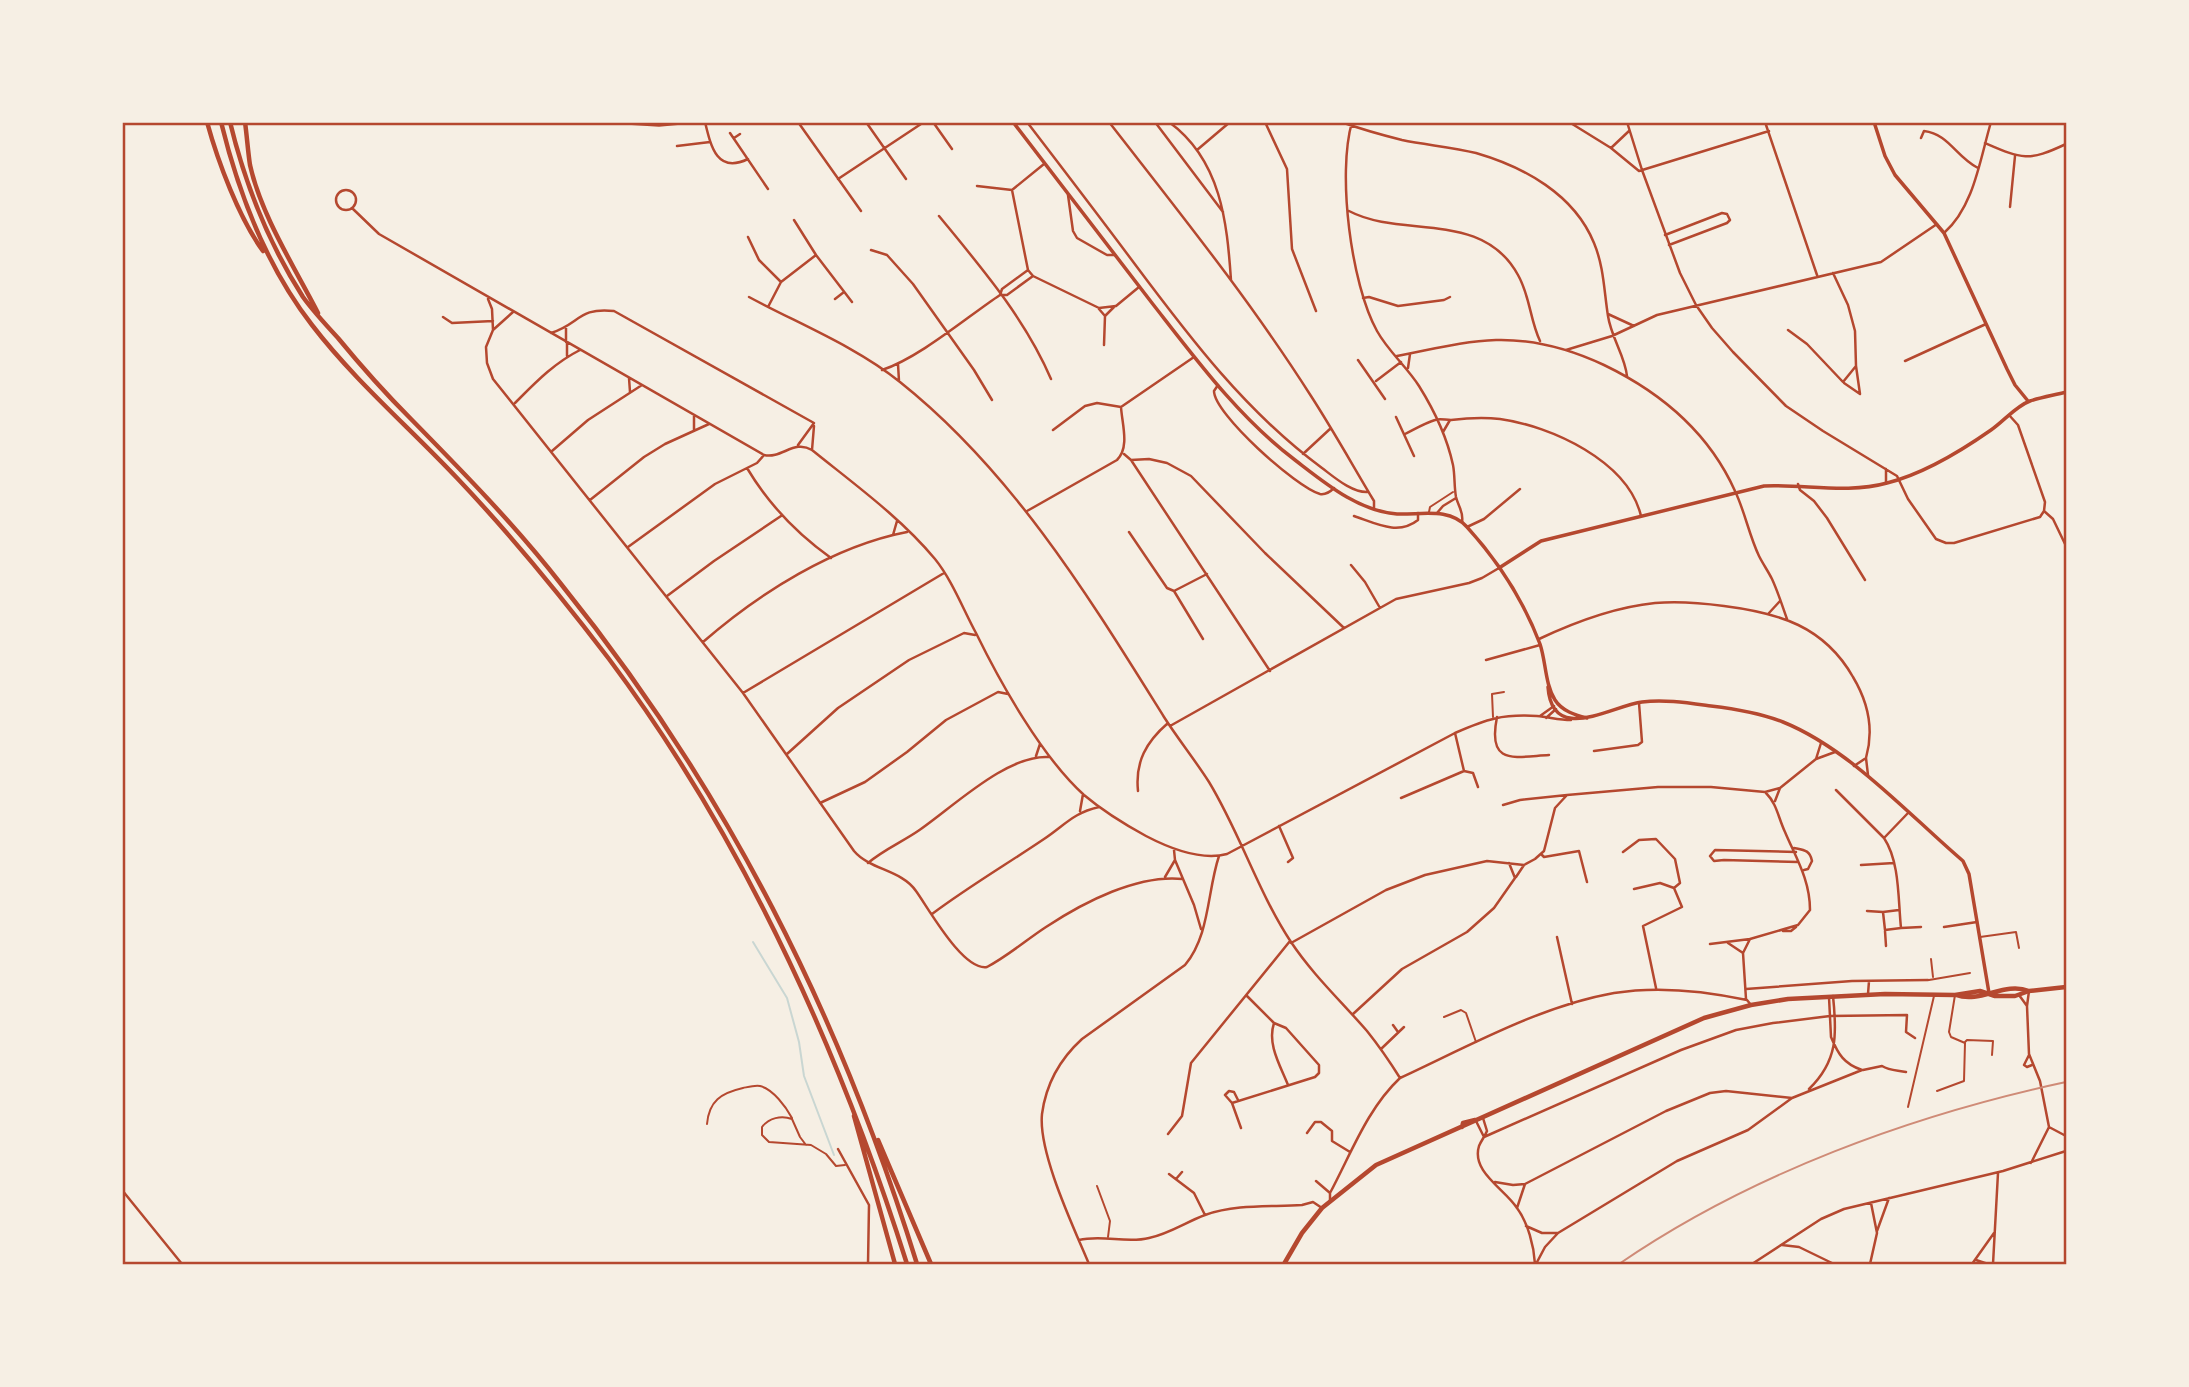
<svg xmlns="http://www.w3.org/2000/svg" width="2189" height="1387" font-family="Quicksand,sans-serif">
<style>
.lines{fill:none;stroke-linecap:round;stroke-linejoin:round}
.stream{stroke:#c9d6d2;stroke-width:2}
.service{stroke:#b5482f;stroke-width:2}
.minor{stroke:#b5482f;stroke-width:2.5}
.tertiary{stroke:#b5482f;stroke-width:3.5}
.trunk{stroke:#b5482f;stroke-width:4.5}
.rail{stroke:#cf8b77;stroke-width:2}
.neatline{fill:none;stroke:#b5482f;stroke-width:2.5}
</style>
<rect width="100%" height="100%" fill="#f6efe4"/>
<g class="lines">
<path class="stream" d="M753,942L787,998L799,1042L804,1076L834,1155"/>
<path class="service" d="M1429,512L1430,507L1453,492
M1493,717L1492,694L1504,692
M1980,937L2016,932L2019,948
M1931,959L1933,977
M1929,980L1970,973
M1444,1017L1461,1010L1466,1013L1476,1042
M1965,1042L1967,1040L1993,1041L1992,1055
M1937,1091L1964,1081L1965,1043L1951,1037L1949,1032L1955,995
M1908,1107L1934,996
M707,1124C709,1101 721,1093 743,1088C748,1087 755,1085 760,1086C773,1089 786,1107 792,1118
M806,1145L800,1137L792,1119C781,1115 769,1118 762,1127V1135L769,1142L811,1145L826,1154L836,1166L845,1165
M1097,1186L1110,1221L1108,1237"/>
<path class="minor" d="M705,122C711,147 717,174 748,159
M798,122L861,211
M866,122L906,179
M933,122L952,149
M1027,122C1063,169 1099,216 1134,263C1190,338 1246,412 1322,468C1334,477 1352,493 1368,492
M1109,122C1179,212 1250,300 1311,396C1333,430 1353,466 1374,501V508
M1155,122L1223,212
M1169,122C1221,160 1227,222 1231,280
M1265,122L1287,169L1292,249L1316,311
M1341,122C1361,129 1382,135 1402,140C1426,145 1452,147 1476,153C1524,167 1574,194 1594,243C1604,267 1604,291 1608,316C1611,337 1625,356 1627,376
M1352,122C1337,174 1351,284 1377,331C1388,351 1407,367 1419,386C1434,410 1447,437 1453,465C1455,475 1454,486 1456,497C1458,506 1464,512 1462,522
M1569,122L1611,148L1639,171L1769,131
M1627,122L1642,170L1680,273L1696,305L1712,328L1733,352L1786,406L1823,431L1897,476L1908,499L1936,539L1946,543H1954L2040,517L2044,511
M1765,122L1817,275
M730,133L768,189
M734,138L740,134
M1921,138L1924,131C1949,134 1956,157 1978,168
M1985,143C2022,159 2028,162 2066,144
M677,146L710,142
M1611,148L1629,131
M1197,150L1230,122
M1044,164L1012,190L1028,270L1033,276L1099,308L1116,306L1139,287
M838,179L924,122
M977,186L1012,190
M336 200a10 10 0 1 1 20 0a10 10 0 1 1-20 0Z
M1068,195L1073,231L1077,238L1107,255H1115
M2010,207L2015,156
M352,208L379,234L764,455C782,459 794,439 812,450C854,484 900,517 935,559C952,580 963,609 976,633C1001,684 1042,757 1084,795C1103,811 1124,824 1146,836C1169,848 1201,861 1227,854L1455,733C1487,719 1502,714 1537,716C1549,717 1559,720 1571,720
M1349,211C1402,239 1482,209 1518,275C1530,296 1530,320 1540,341
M939,216C980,266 1025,318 1051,379
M794,220L816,255L852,302
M1944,233C1974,207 1980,159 1991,122
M1665,235L1722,213L1727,214L1730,220L1727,223L1669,245
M748,237L759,260L781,282
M871,250L887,255L913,284L974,370L992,400
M1000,295H1007L1033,276
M749,297C799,324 855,346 900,382C1013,472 1089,597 1164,717C1178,739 1195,760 1209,782C1240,833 1258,892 1291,942C1313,975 1341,1001 1367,1031C1379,1046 1390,1062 1400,1078
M1363,298L1369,297L1398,306L1444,300L1450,297
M488,299L492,309L493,330L486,347L487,363L493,379L743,693L854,851C870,870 902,870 916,891C929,909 963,971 987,967C1008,956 1026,940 1046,927C1084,902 1138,874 1183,879
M835,299L844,292
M768,307L781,282L816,255
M1099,309L1105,316L1104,345
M1608,314L1634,326
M1105,316L1115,306
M443,317L452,323L493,321
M493,330L513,312
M1788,330L1807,344L1843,382L1856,366L1855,331L1848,305L1833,273
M551,333C580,324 578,307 614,311L814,423L798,445
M566,342V328
M567,343V356
M1566,350L1612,336L1657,315L1881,262L1937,224
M1397,356C1430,350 1462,341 1496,340C1534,339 1570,349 1604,365C1660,392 1709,433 1735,491C1745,512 1749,535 1759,556C1763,564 1768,571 1772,579C1778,592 1782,605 1787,619
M1358,360L1385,399
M1905,361L1986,324
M898,364L899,381
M1408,368L1410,354
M882,370C919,358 967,317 1000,295L1002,289L1028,270
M629,378L630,392
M1376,381L1401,362
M1844,383L1860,394L1856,366
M1218,385L1214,391C1214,414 1296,487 1320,494C1326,495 1330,492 1334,488
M515,403C535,383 554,363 580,350
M2009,415L2018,425L2045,502L2044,511L2053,519L2066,546
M694,416V430
M1396,417L1414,456
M1053,430L1085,406L1097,403L1121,407
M1443,432L1450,420
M1405,434C1415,429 1425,423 1435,420C1440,418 1445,420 1451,420C1467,418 1483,417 1500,419C1551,426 1628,461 1641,516
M812,450L814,426
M552,451L588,420L642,385
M1124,454L1131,460L1270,671
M1303,454L1331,428
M1131,460L1149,459L1167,463L1191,476L1265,553L1344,628
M747,468C769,505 796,533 831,558
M1886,483V469
M1798,484L1800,490L1814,501L1827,518L1865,580
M590,500L644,457L665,444L709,424
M1027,511L1117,460C1130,447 1122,424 1121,407L1194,357
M1437,513L1443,506L1456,498
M1354,516C1375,523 1398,536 1418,520V513
M1467,527L1484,519L1520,489
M1129,532L1167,588L1174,591
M893,535L897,521
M628,547L715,484L757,463L764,455
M1351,565L1365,582L1380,608
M667,596L714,561L781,516
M1769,613L1780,601
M1203,639L1174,591L1207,574
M1539,639C1575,622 1615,607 1655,603C1678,601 1702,603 1724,606C1779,613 1824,626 1853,677C1868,702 1874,730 1866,758L1854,766
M703,642C759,593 834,546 907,532
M1486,660L1540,645
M743,693L944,573
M1540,716L1554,706
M1497,717C1487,766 1514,757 1549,755
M1546,718L1556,709
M1170,726L1396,599L1469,583L1482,578L1499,568
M1455,733L1464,771
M1594,751L1638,745L1642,742L1639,703
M787,754L838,708L909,660L964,633L975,635
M1036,756L1040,744
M1866,758L1868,775
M1816,759L1835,752
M1464,771L1473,773L1478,787
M1836,790L1884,838
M1138,791C1135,762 1146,742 1168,723
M1401,798L1464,771
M1775,801L1780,788
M820,803L865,782L907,752L946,720L998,692L1008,694
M1503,805L1520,800L1567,795
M1080,811L1083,794
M1279,826L1293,858L1288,862
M1794,848C1804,850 1810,850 1812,861L1808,869L1804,870
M1174,850L1175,860L1194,905L1201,929
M1623,852L1639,840L1656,839L1675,859L1680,883L1674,888
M1796,852L1715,850L1710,856L1714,861L1724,860L1798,862
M1542,855L1544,857L1579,851L1587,882
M868,863C883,850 902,842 918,831C952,808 1007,754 1049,757
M1861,865L1894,863
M1165,877L1175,860
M1516,877L1524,865
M1634,889L1660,883L1674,888L1682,907L1643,926L1656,988
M1899,910L1883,912L1885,930L1901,928C1898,900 1900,862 1884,838L1908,813
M1867,911L1883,912
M932,914C968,887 1007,864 1044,839C1065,825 1073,813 1099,807
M1944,927L1977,922
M1901,928L1921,927
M1783,931H1791L1796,927
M1885,931L1886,946
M1557,937L1572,1004
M1291,943L1386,890L1425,875L1487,861L1524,865L1535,859L1544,851L1555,808L1567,795L1658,787H1711L1765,792L1780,788L1816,759L1821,743
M1728,943L1743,953
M1710,944L1750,939
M1746,989L1852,981L1928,980
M2029,991L2027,1006L2029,1054L2040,1081L2049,1127
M1868,994L1869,981
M2019,995L2027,1006
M1746,999L1743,953L1750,939L1798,925L1810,910C1810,880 1796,858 1785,832C1778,817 1777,804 1766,793
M1353,1014L1402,969L1467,932L1494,908L1515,878L1509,863
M1274,1023C1267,1044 1280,1065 1288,1085
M1393,1025L1398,1032
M1381,1049L1404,1027
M2029,1055L2024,1065L2027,1067L2032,1065
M1863,1070L1882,1066C1890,1071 1898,1070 1906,1072
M1809,1089C1838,1061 1837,1034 1833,996
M1232,1103L1225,1095L1229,1091L1234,1092L1238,1100
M1483,1118L1487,1131C1485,1136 1481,1141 1479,1146C1471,1172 1505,1189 1517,1208C1528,1223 1534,1246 1535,1264
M1476,1121L1484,1137
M1241,1128L1232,1103L1315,1077L1319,1073V1065L1286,1028L1274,1023L1247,996
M1307,1133L1315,1122H1321L1332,1131V1141L1350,1152
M1168,1134L1182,1116L1191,1063L1290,941
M1484,1137L1681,1050L1736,1030L1773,1023L1830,1016L1907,1015L1906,1032L1915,1038
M838,1149L869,1205L868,1264
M2031,1163L2049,1127L2066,1136
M1169,1174L1194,1193L1205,1215
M1176,1179L1182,1172
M1316,1181L1330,1193
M1495,1182L1513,1185L1525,1184L1517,1208
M1525,1184L1666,1111L1710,1093L1726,1091L1792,1098
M122,1190L182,1264
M1330,1201V1193C1351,1154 1367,1109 1400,1078C1467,1047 1540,1006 1614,993C1657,986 1705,991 1747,1000L1751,1005
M1526,1226L1542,1233H1558L1545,1247L1536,1264
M1877,1231L1889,1198
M1558,1233L1677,1161L1748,1130L1792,1098L1862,1070C1844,1064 1838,1054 1831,1037L1829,997
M1079,1240C1103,1234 1126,1244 1149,1238C1169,1234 1186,1222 1205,1215C1236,1204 1270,1207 1302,1205L1313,1202L1322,1208
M1782,1245L1799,1247L1834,1264
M1976,1260L1988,1264
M1089,1264C1074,1228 1038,1153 1042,1114C1046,1084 1060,1059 1082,1039L1185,965C1210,935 1207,892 1219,856
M1752,1264L1821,1219L1844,1209L2003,1171L2066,1151
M1870,1264L1877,1233L1871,1203
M1972,1264L1994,1233
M1993,1264L1998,1173"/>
<path class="tertiary" d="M612,122L659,125L691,122
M1013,122C1060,183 1106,243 1152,303C1195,358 1239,418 1295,460C1325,483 1358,511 1397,514C1421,515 1449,507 1467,527C1498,561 1524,602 1540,644C1546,662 1545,684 1555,700C1562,711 1575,715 1587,718
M1874,122L1885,156L1895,175L1944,233L2007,369L2015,385L2028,401
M1499,568L1541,541L1764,486C1804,484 1848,494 1887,483C1923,474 1961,451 1991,430C2004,421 2016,406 2030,401C2042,397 2055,395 2066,392
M1548,687C1552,745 1611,706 1642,702C1664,699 1689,703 1711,706C1736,709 1760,713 1783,722C1850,749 1909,815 1963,861L1969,874L1989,993"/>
<path class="trunk" d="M207,122C218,162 239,218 263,251
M221,122C239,195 266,266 312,325C355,381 409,427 457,478C511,535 561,596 609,659C745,841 839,1049 907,1264
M230,122C245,184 269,244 303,297C313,311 326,325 338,338C361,366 385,393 411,419C463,472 515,525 561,584C727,790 839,1013 917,1264
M245,122C247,137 248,152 250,165C261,215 295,268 318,313
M1956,995C1981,1004 2004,981 2029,991
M854,1116L895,1264
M1462,1127L1463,1123L1475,1120
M878,1140L931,1264
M1284,1264L1302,1233L1322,1208L1376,1165L1704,1018L1751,1005L1788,999L1885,994L1955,995L1980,991L1995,996H2015L2029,991L2066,987"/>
<path class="rail" d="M1619,1264C1750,1174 1912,1115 2066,1082"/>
</g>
<rect width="2189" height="1387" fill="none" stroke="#f6efe4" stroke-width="248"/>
<rect x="124" y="124" width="1941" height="1139" class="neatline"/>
</svg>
